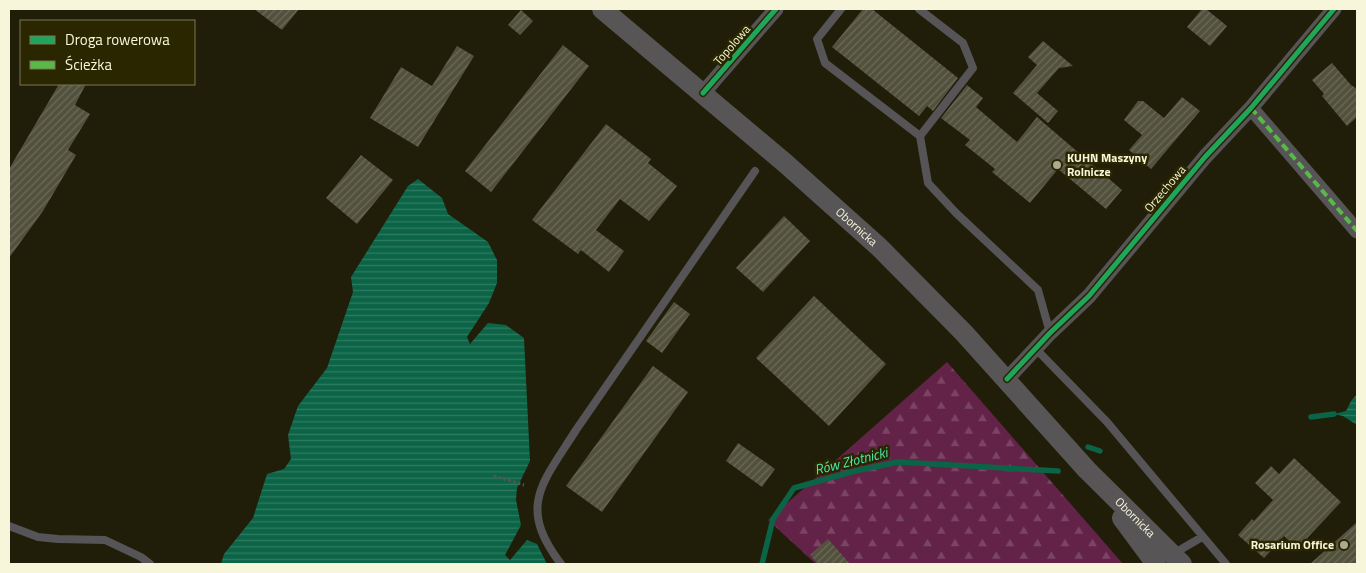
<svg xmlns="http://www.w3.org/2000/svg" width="1366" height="573" font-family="'Titillium Web',sans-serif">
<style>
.forest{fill:url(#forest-firs)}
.water{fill:url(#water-rules)}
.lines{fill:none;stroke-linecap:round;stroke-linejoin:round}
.stream{stroke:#0c6447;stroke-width:5.5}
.building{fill:url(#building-hatch)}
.path{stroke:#575550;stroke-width:3;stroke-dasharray:2.5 2.5;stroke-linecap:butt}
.lane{stroke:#565456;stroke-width:8}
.street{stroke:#565456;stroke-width:15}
.secondary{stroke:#575556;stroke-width:20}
.quiet{stroke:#58b947;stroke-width:4;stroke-dasharray:8 4;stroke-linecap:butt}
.cycleway-casing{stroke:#292600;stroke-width:8}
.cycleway{stroke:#20a55d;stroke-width:5}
.poi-dot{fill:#acaa91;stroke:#292600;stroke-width:2}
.labels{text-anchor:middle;stroke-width:5;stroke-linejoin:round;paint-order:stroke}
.street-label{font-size:12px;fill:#f7f6da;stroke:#292600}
.poi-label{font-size:12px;font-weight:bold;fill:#f7f6da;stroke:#292600;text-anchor:start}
.water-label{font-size:14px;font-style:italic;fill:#4fe8b2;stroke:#292600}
</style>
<defs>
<pattern id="forest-firs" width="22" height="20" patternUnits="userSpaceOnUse" patternTransform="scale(1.25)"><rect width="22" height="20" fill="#632348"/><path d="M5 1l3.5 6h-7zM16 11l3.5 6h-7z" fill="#7a4462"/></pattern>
<pattern id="water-rules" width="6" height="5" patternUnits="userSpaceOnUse" patternTransform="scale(1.25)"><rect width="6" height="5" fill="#0c6447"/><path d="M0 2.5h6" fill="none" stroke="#307b61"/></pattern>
<pattern id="building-hatch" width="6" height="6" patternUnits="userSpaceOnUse" patternTransform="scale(1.25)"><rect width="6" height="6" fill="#52513d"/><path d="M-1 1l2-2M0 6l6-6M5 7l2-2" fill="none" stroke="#6c6b58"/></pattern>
</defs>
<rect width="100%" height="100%" fill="#201e09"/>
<path class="forest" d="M947,362L1123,564H816L768,520Z"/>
<path class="water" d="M418,179L442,198L448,214L488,242L497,260V283L489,303L467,337L470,344L488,323L506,325L524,338L530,461L517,488L516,500L521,525L505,555L510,560L527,540L537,544L547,564H221L224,554L253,518L267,474L284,469L291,459L288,435L298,406L327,368L353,292L351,277L408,186Z
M1357,394V425L1343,416L1334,414L1346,411L1351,401Z"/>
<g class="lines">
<path class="stream" d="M1311,417L1334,414
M1088,447L1100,451
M762,564L773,519L794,488L855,471L898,462L1058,471"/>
</g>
<path class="building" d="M254,9H299L282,30Z
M863,9H872L958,78L933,111L927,106L919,116L832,47Z
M1202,9H1206L1227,26L1210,46L1187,27Z
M521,10L533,21L520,35L508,25Z
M1043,41L1073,66L1059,68L1037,93L1058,111L1048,123L1013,93L1037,65L1028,57Z
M563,45L589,66L491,192L465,171Z
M457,46L474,56L418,147L370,118L401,67L432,86Z
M1332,63L1351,85L1357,89V117L1347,126L1322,96L1324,94L1312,80Z
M59,84H86L75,105L90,114L68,150L76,155L43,211L9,258V169Z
M967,85L983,98L976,107L1017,142L1037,117L1122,190L1106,209L1058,169L1030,203L992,172L995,169L965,145L970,140L941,118Z
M1182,97L1200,111L1151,169L1129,150L1142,135L1124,120L1138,101H1143L1164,118Z
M606,124L651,159L648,163L677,186L649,221L620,199L596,230L624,251L609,272L581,250L578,254L532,220Z
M361,155L393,180L357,224L326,198Z
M784,216L810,241L763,292L736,268Z
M814,296L886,364L829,426L756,358Z
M674,302L690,314L662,353L646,341Z
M653,366L688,392L602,512L566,486Z
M738,443L775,469L762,487L726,461Z
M1294,458L1341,502L1297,549L1284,536L1264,558L1238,535L1252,519L1254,521L1273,500L1255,483L1271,466L1279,474Z
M1357,522V564H1310Z
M828,539L850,564H818L810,555Z"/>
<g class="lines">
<path class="path" d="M494,476L524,485"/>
<path class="lane" d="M841,9L817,39L825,63L920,136L928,183L956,213L1038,290L1050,333
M919,9L963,43L973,68L920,136
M1035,348L1107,422L1226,564
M9,526L38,537L58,539L105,540L141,557L150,564
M1173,554L1202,537
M561,564C517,506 542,484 576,430L755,171"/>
<path class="street" d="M703,93L776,9
M1251,108L1357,231
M1007,379L1050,333L1089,296L1205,157L1251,108L1334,9"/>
<g class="secondary">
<path id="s1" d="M602,9L785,163L879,247L964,333L1087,470L1182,564"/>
<path d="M1122,518L1156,564"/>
</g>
<path class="quiet" d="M1251,108L1357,231"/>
<defs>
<path id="cycleway" d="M703,93L776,9
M1007,379L1050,333L1089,296L1205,157L1251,108L1334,9"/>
</defs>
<use href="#cycleway" class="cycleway-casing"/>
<use href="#cycleway" class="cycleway"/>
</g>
<g class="poi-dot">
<circle cx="1057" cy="165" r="5"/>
<circle cx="1344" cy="545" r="5"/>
</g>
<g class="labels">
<g class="street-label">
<text transform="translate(732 45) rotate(-49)" y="4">Topolowa</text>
<text transform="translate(1165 189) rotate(-50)" y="4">Orzechowa</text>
<text dy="4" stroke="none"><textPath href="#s1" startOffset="335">Obornicka</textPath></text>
<text dy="4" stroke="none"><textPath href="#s1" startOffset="738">Obornicka</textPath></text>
</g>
<g class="poi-label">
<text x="1067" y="162">KUHN Maszyny<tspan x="1067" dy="14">Rolnicze</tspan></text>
<text x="1334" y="549" text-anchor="end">Rosarium Office</text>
</g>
<g class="water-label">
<text transform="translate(851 461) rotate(-14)" y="5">Rów Złotnicki</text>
</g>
</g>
<rect width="1366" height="573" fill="none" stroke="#f7f6da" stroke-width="20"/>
<rect x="20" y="20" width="175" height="65" fill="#292600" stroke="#7b7957"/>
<rect x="30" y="36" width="25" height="8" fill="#20a55d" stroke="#7b7957"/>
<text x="65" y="45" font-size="15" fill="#f7f6da">Droga rowerowa</text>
<rect x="30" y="61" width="25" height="8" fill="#58b947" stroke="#7b7957"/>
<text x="65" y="70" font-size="15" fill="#f7f6da">Ścieżka</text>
</svg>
